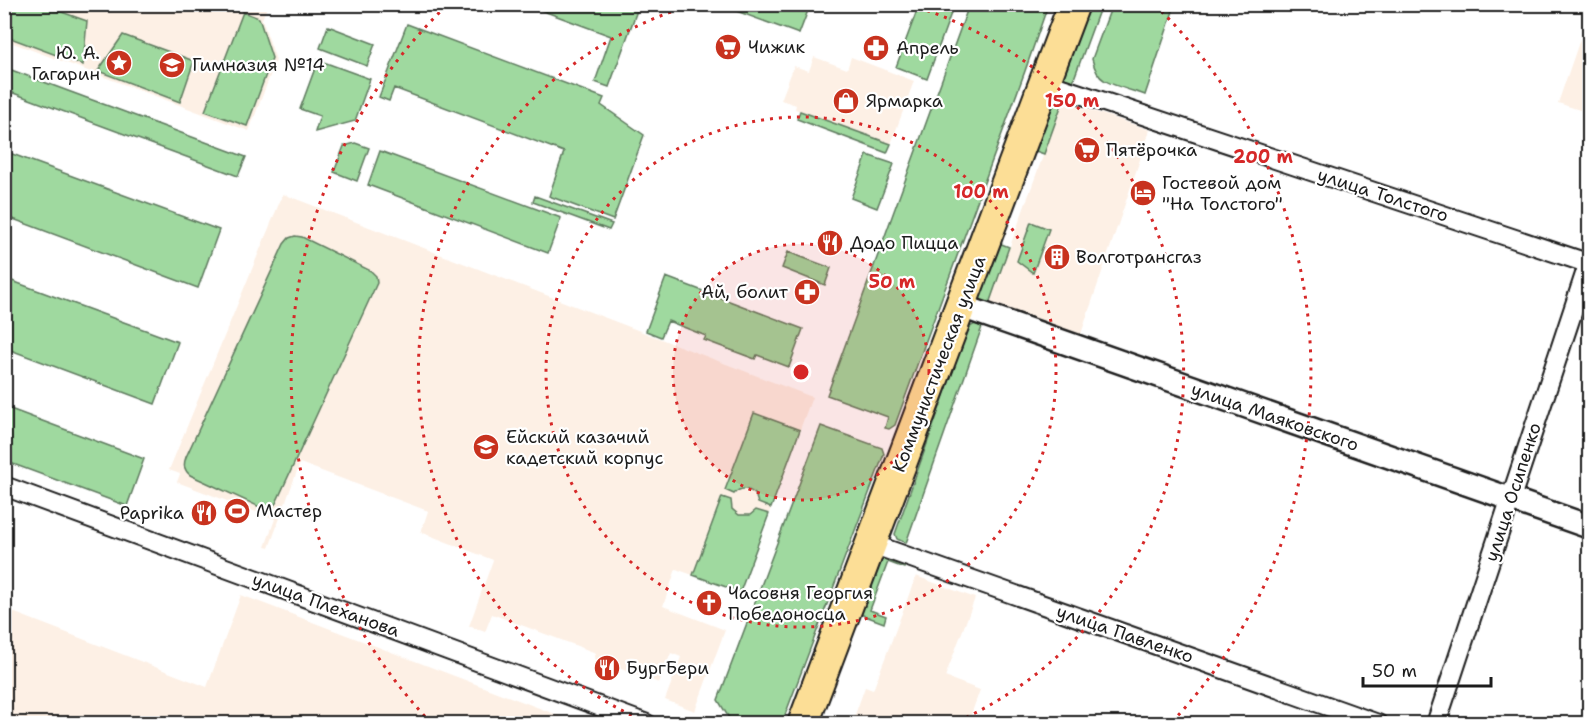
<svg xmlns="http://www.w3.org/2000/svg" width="1594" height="728" font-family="'Shantell Sans',sans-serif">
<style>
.built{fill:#fdf0e5}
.green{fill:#9fd99f;stroke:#5e7a5e;stroke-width:1.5}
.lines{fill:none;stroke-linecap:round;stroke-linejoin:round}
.minor-casing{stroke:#1c1c1c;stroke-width:22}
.tertiary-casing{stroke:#1c1c1c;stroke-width:27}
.primary-casing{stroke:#1c1c1c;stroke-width:34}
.minor{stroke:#fff;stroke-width:18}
.tertiary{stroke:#fff;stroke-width:22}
.primary{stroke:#fcde96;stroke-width:30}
.ring{fill:none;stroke:#d62828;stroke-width:3;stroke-dasharray:3 6}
.labels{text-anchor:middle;stroke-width:4.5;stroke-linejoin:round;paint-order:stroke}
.poi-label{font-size:18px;fill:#1c1c1c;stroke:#fff;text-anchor:start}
.street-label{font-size:18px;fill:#1c1c1c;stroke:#fff}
.centre{fill:#d62828;stroke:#fff;stroke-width:3}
.ring-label{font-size:18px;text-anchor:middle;font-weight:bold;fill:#d62828;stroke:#fff;stroke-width:4.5;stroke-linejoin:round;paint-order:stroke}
</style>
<rect width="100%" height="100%" fill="#fff"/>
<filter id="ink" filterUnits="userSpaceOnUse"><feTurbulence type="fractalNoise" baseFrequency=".0167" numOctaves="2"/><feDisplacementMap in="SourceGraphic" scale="12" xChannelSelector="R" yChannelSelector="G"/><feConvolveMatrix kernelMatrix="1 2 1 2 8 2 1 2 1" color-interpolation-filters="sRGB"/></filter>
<g filter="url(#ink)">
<path class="built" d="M4,5H268L262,19L276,60L249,131L5,40Z
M1587,19L1590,20L1589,113L1558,103Z
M814,57L847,69L851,57L914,81L891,144L795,109L796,105L781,100L794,66L809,71Z
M1063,101L1150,130L1080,337L989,304Z
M283,194L812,397L740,592L676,569L663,606L725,630L695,711L665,700L681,657L671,653L659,683L594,659L596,653L492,614L485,632L469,626L493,560L421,532L428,511L300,463L269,548L265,547L275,519L177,482L180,474L169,470Z
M916,576L975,598L945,677L980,690L968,723H852L865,687L873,690Z
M241,595L560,716L574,721L573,723H5V609L207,687Z"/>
<path class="green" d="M12,5H42L87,21L83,65L5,36V25Z
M527,5H639L609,87L595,82L611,36Z
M720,5L810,4V5L799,34Z
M919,5H954L927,79L896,67Z
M969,5H1048L1025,71L895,425L889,429L885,428L888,417L827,395Z
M1089,5H1101L1072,84L1067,82L1063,75Z
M1112,5H1175L1145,95C1134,91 1113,86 1104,80C1097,76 1094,67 1092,59Z
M243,12L259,18L272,58L247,126L205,111Z
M407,24L604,98L601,105L644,135L613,220L549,196L564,152L394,88L389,101L379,97Z
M328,26L375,44L367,66L320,48Z
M123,35L194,61L180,102L98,71Z
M318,60L370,79L355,121L315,132L320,116L300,109Z
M6,68L246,157L238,176L5,90V73Z
M1057,99L1063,101L1044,154L1033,150L1050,102Z
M800,111L891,144L887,153L797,119Z
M355,143L369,148L357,181L334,172L344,146Z
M4,151L219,230L198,288L5,216Z
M380,151L561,218L548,253L368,185Z
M867,155L894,164L877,208L851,198Z
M535,196L612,224L609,230L533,202Z
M1031,222L1049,229L1033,273L1017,261Z
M295,236L302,237L371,271L376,276L377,283L276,503L271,508L264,509L190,475C184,470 183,465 186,457L284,244L289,238Z
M999,243L1009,247L989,304L980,300L979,297Z
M788,252L831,268L825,285L782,268Z
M666,277L803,329L789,367L757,355L755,359L704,340L706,336L668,321L661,337L646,331Z
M4,278L178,342L155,404L5,348Z
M975,324L982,327L906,543L897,539L895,534L968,328Z
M5,407L144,459L127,506L5,461Z
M754,413L800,430L771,508L758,503L755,494C748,488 740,487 734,494L725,490Z
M821,426L882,448L884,454L782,723H732L718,700Z
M722,497L731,500L732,509L739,515H750L756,510L769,514L740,592L693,575Z
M884,555L906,563L904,568L888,562L870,610L886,616L884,623L860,614L882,557Z"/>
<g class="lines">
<defs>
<path id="minor" d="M1044,82L1590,264
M4,486L647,724
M872,544L1378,724
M1436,724L1590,259"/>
<path id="tertiary" d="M961,306L1590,527"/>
<path id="primary" d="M803,724L1074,4"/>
</defs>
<use href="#minor" class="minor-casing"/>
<use href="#tertiary" class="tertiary-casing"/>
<use href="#primary" class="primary-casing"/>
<use href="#minor" class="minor"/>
<use href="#tertiary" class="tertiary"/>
<use href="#primary" class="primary"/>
</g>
</g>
<circle cx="801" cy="372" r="128" fill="#d62828" fill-opacity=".12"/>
<g class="ring">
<circle cx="801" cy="372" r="128"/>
<circle cx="801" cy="372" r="255"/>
<path d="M648 723A383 383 0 0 1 692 5M910 5A383 383 0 0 1 954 723"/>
<path d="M431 723A510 510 0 0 1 447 5M1155 5A510 510 0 0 1 1171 723"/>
</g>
<defs>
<symbol id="supermarket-disc" viewBox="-11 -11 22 22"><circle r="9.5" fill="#c8321e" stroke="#fff"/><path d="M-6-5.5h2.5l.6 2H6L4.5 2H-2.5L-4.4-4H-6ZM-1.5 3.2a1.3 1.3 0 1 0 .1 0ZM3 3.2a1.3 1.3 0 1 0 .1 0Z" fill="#fff"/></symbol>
<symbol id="pharmacy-disc" viewBox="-11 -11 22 22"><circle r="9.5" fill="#c8321e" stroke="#fff"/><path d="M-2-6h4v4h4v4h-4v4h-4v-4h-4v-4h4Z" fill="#fff"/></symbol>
<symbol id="sight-disc" viewBox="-11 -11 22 22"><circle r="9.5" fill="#c8321e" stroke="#fff"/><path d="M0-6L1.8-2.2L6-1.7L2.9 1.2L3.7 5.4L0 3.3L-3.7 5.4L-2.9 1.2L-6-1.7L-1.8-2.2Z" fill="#fff"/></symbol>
<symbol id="school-disc" viewBox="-11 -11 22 22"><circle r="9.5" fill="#c8321e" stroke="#fff"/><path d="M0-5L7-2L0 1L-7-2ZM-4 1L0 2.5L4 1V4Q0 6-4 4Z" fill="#fff"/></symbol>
<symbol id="shop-disc" viewBox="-11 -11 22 22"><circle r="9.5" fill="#c8321e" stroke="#fff"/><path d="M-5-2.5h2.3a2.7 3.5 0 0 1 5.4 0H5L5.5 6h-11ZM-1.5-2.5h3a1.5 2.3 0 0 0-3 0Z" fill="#fff"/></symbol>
<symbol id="hotel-disc" viewBox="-11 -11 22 22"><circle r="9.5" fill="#c8321e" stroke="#fff"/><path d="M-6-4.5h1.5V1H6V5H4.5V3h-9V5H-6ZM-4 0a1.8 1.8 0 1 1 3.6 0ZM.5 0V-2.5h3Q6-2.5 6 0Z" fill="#fff"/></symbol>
<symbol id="restaurant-disc" viewBox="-11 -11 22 22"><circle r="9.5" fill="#c8321e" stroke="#fff"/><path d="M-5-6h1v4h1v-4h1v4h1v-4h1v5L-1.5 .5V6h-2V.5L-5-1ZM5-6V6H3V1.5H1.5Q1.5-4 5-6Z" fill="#fff"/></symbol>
<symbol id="building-disc" viewBox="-11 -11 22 22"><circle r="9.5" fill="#c8321e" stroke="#fff"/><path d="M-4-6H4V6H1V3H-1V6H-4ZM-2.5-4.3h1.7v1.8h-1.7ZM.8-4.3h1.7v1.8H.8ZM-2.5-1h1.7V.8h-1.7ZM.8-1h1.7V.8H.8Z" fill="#fff"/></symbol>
<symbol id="stadium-disc" viewBox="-11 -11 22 22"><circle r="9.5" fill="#c8321e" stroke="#fff"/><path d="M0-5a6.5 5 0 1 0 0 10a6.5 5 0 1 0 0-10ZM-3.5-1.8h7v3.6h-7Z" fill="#fff"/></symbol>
<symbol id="church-disc" viewBox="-11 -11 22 22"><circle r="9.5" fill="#c8321e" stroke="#fff"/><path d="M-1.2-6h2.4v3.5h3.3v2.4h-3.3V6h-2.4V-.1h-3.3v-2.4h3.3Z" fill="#fff"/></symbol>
</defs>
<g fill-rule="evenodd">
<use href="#supermarket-disc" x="713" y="32" width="30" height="30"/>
<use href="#pharmacy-disc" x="861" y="33" width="30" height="30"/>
<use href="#sight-disc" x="104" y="48" width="30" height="30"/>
<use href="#school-disc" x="157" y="50" width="30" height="30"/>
<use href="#shop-disc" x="831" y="86" width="30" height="30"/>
<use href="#supermarket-disc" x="1072" y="135" width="30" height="30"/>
<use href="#hotel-disc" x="1128" y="178" width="30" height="30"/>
<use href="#restaurant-disc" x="815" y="228" width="30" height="30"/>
<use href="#building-disc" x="1042" y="242" width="30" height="30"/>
<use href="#pharmacy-disc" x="792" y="277" width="30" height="30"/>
<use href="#school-disc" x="471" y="432" width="30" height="30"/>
<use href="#stadium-disc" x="222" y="496" width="30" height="30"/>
<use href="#restaurant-disc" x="189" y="498" width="30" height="30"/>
<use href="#church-disc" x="694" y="588" width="30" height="30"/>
<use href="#restaurant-disc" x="592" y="653" width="30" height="30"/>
</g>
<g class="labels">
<g class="poi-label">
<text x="748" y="53">Чижик</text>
<text x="896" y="54">Апрель</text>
<text x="100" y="59" text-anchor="end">Ю. А.<tspan x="100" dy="21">Гагарин</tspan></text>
<text x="192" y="71">Гимназия №14</text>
<text x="866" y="107">Ярмарка</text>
<text x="1106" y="156">Пятёрочка</text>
<text x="1162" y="189">Гостевой дом<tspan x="1162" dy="21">"На Толстого"</tspan></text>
<text x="850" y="249">Додо Пицца</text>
<text x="1076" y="263">Волготрансгаз</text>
<text x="788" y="298" text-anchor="end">Ай, болит</text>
<text x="506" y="443">Ейский казачий<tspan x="506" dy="21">кадетский корпус</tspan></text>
<text x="256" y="517">Мастер</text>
<text x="184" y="519" text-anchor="end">Paprika</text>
<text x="728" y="599">Часовня Георгия<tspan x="728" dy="21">Победоносца</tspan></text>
<text x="626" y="674">БургБери</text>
</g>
<g class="street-label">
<text transform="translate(1383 195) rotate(18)" y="6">улица Толстого</text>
<text transform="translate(939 364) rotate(-69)" y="6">Коммунистическая улица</text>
<text transform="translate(1275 417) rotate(19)" y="6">улица Маяковского</text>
<text transform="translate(1513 492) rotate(-72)" y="6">улица Осипенко</text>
<text transform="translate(326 605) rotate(20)" y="6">улица Плеханова</text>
<text transform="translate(1125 634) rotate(19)" y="6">улица Павленко</text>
</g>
</g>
<circle cx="801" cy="372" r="9" class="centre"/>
<g class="ring-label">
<text x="1072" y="107">150 m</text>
<text x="1263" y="163">200 m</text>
<text x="981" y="198">100 m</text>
<text x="892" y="288">50 m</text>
</g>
<rect width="1594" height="728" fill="none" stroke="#fff" stroke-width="24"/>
<rect x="12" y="12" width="1570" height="704" fill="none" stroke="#1c1c1c" stroke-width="2" filter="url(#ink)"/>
<path d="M1363 677v9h128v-9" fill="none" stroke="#1c1c1c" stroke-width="3"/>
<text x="1372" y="677" font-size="18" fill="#1c1c1c" stroke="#ffffff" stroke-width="4.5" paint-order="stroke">50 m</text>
</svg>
